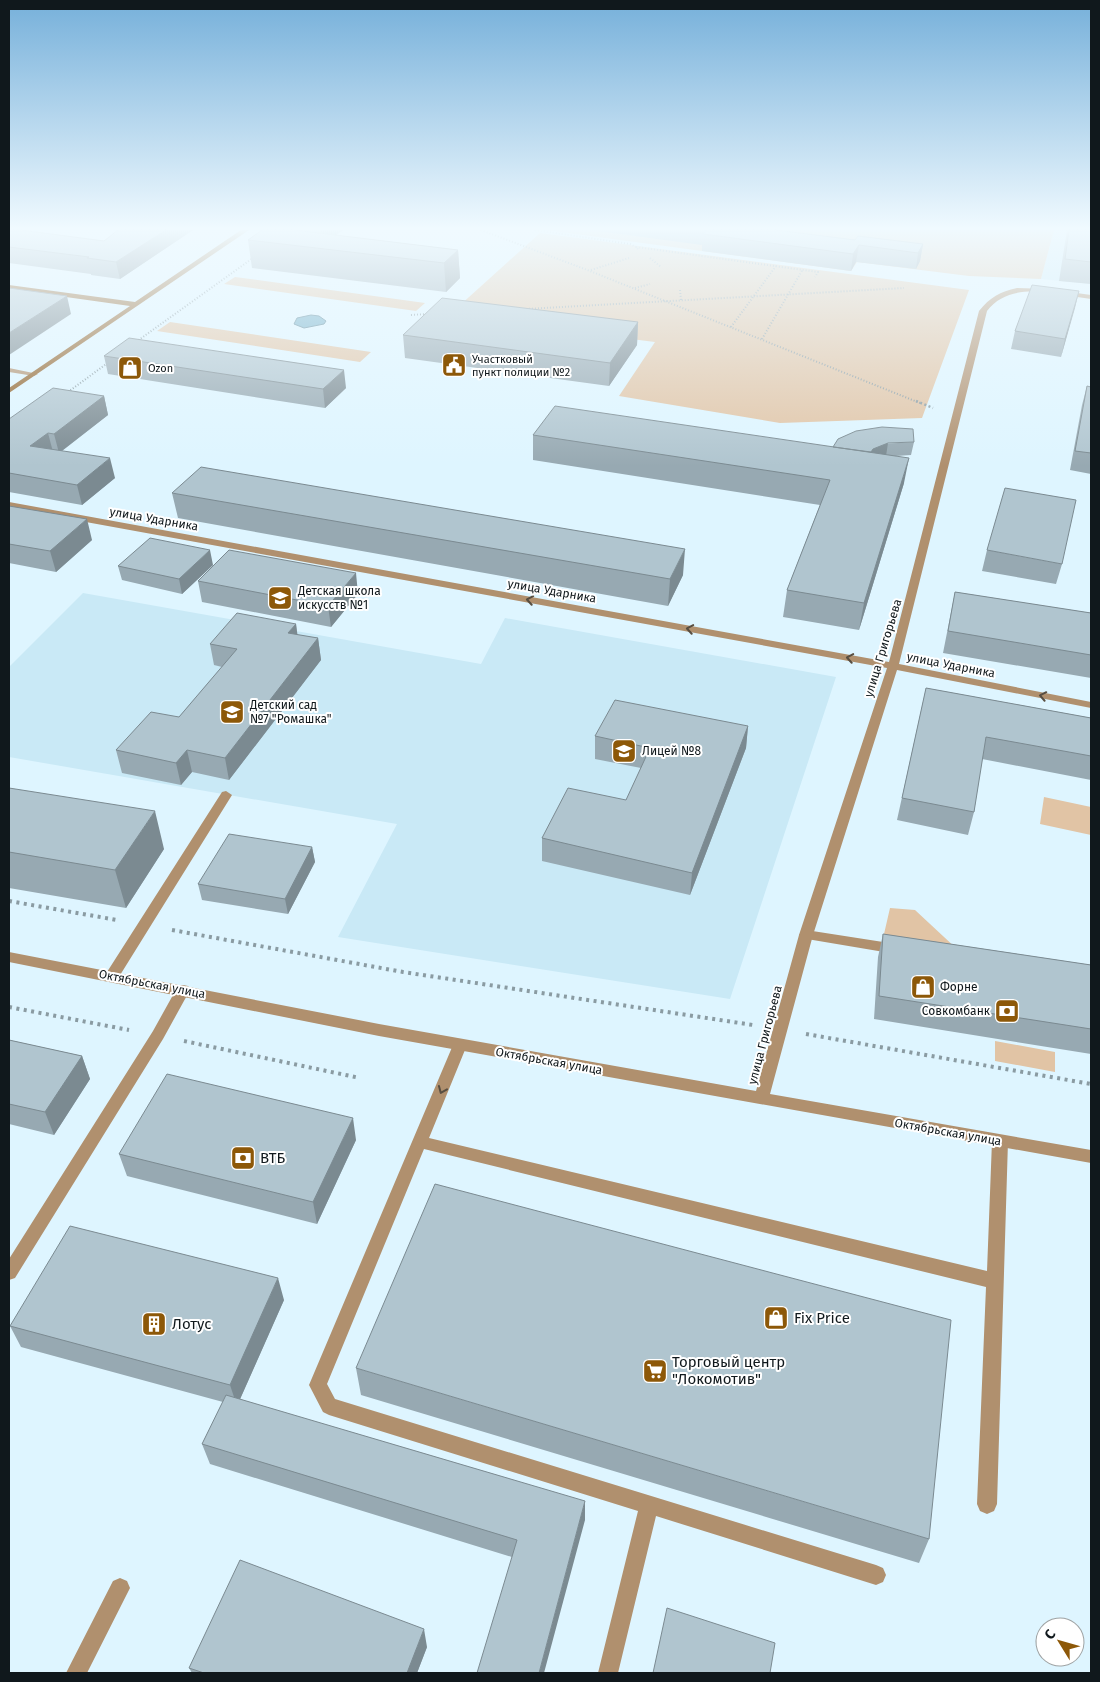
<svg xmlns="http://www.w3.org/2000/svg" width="1100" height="1682" font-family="'Fira Sans',sans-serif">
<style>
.built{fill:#c9e9f6}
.green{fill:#e1c4a5}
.water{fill:#6babc5;stroke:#507f92}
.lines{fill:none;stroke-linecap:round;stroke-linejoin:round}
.path-far2{stroke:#8a9ba2;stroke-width:2;stroke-dasharray:1 2;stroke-linecap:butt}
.path-far1{stroke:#8a9ba2;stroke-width:2.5;stroke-dasharray:2 2.5;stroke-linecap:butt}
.path{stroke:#8a9ba2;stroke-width:4;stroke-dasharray:3 4.5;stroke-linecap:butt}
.lane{fill:#b0906e;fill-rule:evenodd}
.street{fill:#b0906e;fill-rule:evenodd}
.secondary{fill:#8f6129;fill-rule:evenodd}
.wall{fill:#97a9b2}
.shaded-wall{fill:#7b8a91}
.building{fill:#b0c5cf;stroke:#7b8a91}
.oneway{stroke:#584e41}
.labels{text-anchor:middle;stroke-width:4;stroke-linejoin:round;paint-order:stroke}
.far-poi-label{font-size:11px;fill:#10181c;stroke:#fff;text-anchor:start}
.street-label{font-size:12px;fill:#10181c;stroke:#fff}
.poi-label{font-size:12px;fill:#10181c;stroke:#fff;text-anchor:start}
.near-poi-label{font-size:15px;fill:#10181c;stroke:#fff;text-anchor:start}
</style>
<rect width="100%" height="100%" fill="#def5ff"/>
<path class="built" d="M1054,230H1091V284L1041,279Z
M83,593L481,664L505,618L836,677L730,999L338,937L397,824L9,757V667Z"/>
<path class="green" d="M546,230H1054L1041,279L969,276L857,262L851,271Z
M540,233L969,290L922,418L780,423L619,396L655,342L448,316Z
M235,277L425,303L416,311L224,284Z
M170,322L371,352L360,362L157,331Z
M1044,797L1091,807V835L1040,824Z
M890,908L915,910L958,950L884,934Z
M995,1041L1055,1052V1072L995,1061Z"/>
<path class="water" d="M311,315L319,316L326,321L324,324L304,328L294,324L297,318Z"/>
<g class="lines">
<path class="path-far2" d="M481,230L590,271L920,403
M535,230L630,244L636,247
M638,249L636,247L818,272L815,277
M650,258L661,267
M591,270L629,258
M635,288L650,284
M680,290L681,300
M526,309L904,288
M411,315L427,314
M731,327L776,266
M762,339L803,269
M136,342L253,258
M68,392L109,362"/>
<path class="path-far1" d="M916,401L933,408"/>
<path class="path" d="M9,901L117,920
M172,930L403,972L753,1025
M9,1007L129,1030
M806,1034L1091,1084
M184,1041L360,1078"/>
<path class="lane" d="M9,368L38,374L34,376L9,372Z
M226,791L232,795L117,980H107L105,976L107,972L222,792Z
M806,930L896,944L901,946L903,949L901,952L896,954L801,938L799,935L801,932Z
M183,985L188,986L190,990L163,1039L15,1278L9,1280V1259L153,1031L178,986Z
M460,1039L465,1041L467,1045L429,1138L987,1271L992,1141L995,1136L1000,1135L1005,1136L1008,1141L997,1504L994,1511L987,1514L980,1511L977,1504L986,1287L424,1149L327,1384L335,1399L876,1565L883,1568L886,1575L883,1582L876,1585L656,1516L618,1673H598L638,1511L329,1415L323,1412L309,1385L453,1045L455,1041Z
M120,1578L127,1581L130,1588L87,1673H66L113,1581Z"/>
<path class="street" d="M1017,288L1048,289L1091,295V299C1058,295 1011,279 987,311L899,664L1091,702V708L897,670L813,935L770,1094L1091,1150V1163L379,1036L9,962V952L379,1024L756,1091L799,935L887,668L9,508V502L889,662L979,311C990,297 1000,292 1017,288Z"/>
<path class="secondary" d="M241,230H249L9,393V388L130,306L9,289V285L135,302Z"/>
</g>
<path class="wall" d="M9,230L104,241L118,230H193L120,279L91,275V274L9,263Z
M262,230H343L336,235L458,250L460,278L446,292L252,268L248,240Z
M590,230H776L855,240L923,244L920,261L916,269L856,262L851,271L702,251V245Z
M1067,230H1091V284L1059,281Z
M1079,291L1061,357L1011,349L1015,331Z
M638,322L637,345L609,386L405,358L403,335Z
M104,356L346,388L325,408L108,374Z
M1087,386L1091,387V474L1070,470L1082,405Z
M104,396L108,415L62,451L115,478L82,505L9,492V419Z
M533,435L833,447L914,442L911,455L896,456L904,483L859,630L783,617L787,590L820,505L533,460Z
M172,493L683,575L668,606L178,518Z
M9,506L92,540L56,572L9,563Z
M987,550L1062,564L1056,584L982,571Z
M213,565L182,594L122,580L118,566Z
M198,581L358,594L331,627L202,602Z
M955,592L1091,613V678L943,653Z
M296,624L297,635L318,638L321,660L229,780L192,772L181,785L122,773L116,750L179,717L222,667L214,665L210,644Z
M926,688L1091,718V780L982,759L974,812L968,835L897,820Z
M748,726L746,748L690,895L542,861V838L626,800L641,768L595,759V736Z
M9,788L164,849L126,908L9,888Z
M312,847L315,862L288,914L202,900L198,884Z
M883,934L1091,965V1054L874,1019L878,957Z
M9,1040L82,1056L90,1079L54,1135L9,1124Z
M356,1140L317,1224L127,1176L119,1154Z
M284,1300L240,1399L585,1520L512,1557L210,1464L202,1444L223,1402L21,1347L10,1326Z
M356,1368L929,1539L919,1563L361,1395Z
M427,1647L417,1673H192L189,1668Z"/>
<path class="shaded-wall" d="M166,230H193L120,279L116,262Z
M321,230H343L322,245Z
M923,244L920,261L916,269L918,253Z
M859,245L856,262L851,271L853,254Z
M458,250L460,278L446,292L444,263Z
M1079,291L1075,308L1061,357L1065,339Z
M67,296L71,314L9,355V333Z
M638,322L637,345L609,386L610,363Z
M344,370L346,388L325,408L323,389Z
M104,396L108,415L59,453L54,434Z
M48,433L53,452L30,446Z
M888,443L886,456L864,460L873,449Z
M110,458L115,478L82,505L77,485Z
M909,458L904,483L859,630L864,603Z
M87,519L92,540L56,572L50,551Z
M685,549L683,575L668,606L670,579Z
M210,550L213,565L182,594L179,579Z
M356,573L358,594L331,627L328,606Z
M296,624L299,646L288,633Z
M318,638L321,660L229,780L225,758Z
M748,726L746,748L690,895L692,873Z
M187,750L192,772L181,785L176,763Z
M155,811L164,849L126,908L115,870Z
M312,847L315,862L288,914L285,899Z
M82,1056L90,1079L54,1135L45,1112Z
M353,1118L356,1140L317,1224L313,1202Z
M278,1278L284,1300L237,1406L230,1385Z
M585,1501V1520L544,1673H539Z
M424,1629L427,1647L417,1673H407Z"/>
<path class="building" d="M9,230H21L104,241L118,230H166L116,262L87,258L89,257L9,247Z
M262,230H294L458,250L444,263L248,240Z
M706,230H776L855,240L858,236L923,244L918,253L859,245L853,254L703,234Z
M1069,230H1091V262L1065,259Z
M1032,285L1079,291L1065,339L1015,331Z
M9,288L67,296L9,333Z
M442,298L638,322L610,363L403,335Z
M129,338L344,370L323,389L104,356Z
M1087,386L1091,387V453L1075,451Z
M53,388L104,396L54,434L48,433L30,446L110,458L77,485L9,473V419Z
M555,406L909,458L864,603L787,590L830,480L533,435Z
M882,427L913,429L914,442L888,443L873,449L871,452L833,447L838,439L856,431Z
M201,467L685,549L670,579L172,493Z
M1005,488L1076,500L1062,564L987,550Z
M9,506L87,519L50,551L9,544Z
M150,538L210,550L179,579L118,566Z
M229,550L356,573L328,606L198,581Z
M955,592L1091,613V655L948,631Z
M237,613L296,624L288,633L318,638L225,758L187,750L176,763L116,750L151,712L179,717L237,649L210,644Z
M926,688L1091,718V756L986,737L974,812L902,798Z
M615,700L748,726L692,873L542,838L568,788L626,800L650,748L595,736Z
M9,788L155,811L115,870L9,852Z
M229,834L312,847L285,899L198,884Z
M883,934L1091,965V1029L879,996Z
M9,1040L82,1056L45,1112L9,1104Z
M167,1074L353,1118L313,1202L119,1154Z
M435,1184L951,1320L929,1539L356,1368Z
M70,1226L278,1278L230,1385L10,1326Z
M226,1395L585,1501L539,1673H477L517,1540L202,1444Z
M240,1560L424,1629L407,1673H204L189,1668Z
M667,1608L775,1643L770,1673H653Z"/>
<defs><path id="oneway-chevron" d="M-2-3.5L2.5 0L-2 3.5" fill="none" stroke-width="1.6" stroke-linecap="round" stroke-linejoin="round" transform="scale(1.25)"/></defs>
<g class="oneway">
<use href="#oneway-chevron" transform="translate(530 600) rotate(-170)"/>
<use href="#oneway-chevron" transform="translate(690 629) rotate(-170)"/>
<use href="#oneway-chevron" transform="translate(850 658) rotate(-170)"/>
<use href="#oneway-chevron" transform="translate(1043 696) rotate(-169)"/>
<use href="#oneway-chevron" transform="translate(442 1090) rotate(113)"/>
</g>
<linearGradient id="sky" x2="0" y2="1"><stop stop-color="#76b0da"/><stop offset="0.49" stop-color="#f0faff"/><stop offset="1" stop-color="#f0faff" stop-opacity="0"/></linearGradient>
<rect width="1100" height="466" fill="url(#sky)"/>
<defs>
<symbol id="civic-square" viewBox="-11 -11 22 22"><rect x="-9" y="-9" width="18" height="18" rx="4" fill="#8d5808" stroke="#fff"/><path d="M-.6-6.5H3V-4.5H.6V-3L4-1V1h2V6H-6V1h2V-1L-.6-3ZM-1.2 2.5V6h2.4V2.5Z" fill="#fff"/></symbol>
<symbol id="shop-square" viewBox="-11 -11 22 22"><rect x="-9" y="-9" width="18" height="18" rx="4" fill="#8d5808" stroke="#fff"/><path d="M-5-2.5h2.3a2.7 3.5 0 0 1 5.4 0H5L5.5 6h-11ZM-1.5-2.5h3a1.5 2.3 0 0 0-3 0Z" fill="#fff"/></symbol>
<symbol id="school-square" viewBox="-11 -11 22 22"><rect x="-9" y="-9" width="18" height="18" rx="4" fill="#8d5808" stroke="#fff"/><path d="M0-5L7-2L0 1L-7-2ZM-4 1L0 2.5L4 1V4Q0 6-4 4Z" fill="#fff"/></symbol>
<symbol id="bank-square" viewBox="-11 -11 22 22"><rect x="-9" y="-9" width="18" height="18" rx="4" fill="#8d5808" stroke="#fff"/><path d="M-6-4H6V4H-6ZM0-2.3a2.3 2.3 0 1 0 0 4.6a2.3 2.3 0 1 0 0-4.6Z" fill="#fff"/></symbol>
<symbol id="building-square" viewBox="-11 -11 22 22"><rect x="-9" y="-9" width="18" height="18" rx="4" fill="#8d5808" stroke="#fff"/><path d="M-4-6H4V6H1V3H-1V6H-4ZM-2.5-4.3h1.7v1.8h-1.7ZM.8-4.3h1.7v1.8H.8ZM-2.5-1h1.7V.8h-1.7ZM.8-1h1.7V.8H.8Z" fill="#fff"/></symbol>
<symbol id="supermarket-square" viewBox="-11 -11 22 22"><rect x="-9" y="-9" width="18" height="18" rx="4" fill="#8d5808" stroke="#fff"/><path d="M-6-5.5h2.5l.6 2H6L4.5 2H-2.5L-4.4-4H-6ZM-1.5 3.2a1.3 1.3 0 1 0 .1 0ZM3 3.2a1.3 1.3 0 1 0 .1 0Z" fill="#fff"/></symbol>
</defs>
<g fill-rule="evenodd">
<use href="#civic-square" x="440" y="351" width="28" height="28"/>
<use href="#shop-square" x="116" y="354" width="28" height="28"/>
<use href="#school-square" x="266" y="584" width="28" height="28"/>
<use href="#school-square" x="218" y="698" width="28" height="28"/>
<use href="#school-square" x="610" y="737" width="28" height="28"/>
<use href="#shop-square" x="909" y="973" width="28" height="28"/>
<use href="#bank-square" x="993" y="997" width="28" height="28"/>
<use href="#bank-square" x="229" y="1144" width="28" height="28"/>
<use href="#shop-square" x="762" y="1304" width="28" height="28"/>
<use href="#building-square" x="140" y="1310" width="28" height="28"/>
<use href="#supermarket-square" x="641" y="1357" width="28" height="28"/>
</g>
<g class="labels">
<g class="far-poi-label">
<text x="472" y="363">Участковый<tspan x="472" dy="13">пункт полиции №2</tspan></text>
<text x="148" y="372">Ozon</text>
</g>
<g class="street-label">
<text transform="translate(154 519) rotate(10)" y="4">улица Ударника</text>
<text transform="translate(552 591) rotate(10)" y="4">улица Ударника</text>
<text transform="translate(883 648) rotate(-73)" y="4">улица Григорьева</text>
<text transform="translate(951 665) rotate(11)" y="4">улица Ударника</text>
<text transform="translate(152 984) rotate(11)" y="4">Октябрьская улица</text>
<text transform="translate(765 1035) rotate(-75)" y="4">улица Григорьева</text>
<text transform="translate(549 1061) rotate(10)" y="4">Октябрьская улица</text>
<text transform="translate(948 1132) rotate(10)" y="4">Октябрьская улица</text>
</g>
<g class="poi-label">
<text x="298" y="595">Детская школа<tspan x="298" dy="14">искусств №1</tspan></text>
<text x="250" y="709">Детский сад<tspan x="250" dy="14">№7 "Ромашка"</tspan></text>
<text x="642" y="755">Лицей №8</text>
<text x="940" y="991">Форне</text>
<text x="990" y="1015" text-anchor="end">Совкомбанк</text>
</g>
<g class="near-poi-label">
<text x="260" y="1163">ВТБ</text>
<text x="794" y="1323">Fix Price</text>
<text x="172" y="1329">Лотус</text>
<text x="672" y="1367">Торговый центр<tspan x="672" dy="17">"Локомотив"</tspan></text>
</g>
</g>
<rect width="1100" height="1682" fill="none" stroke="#10181c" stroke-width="20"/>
<g transform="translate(1060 1642) rotate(307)"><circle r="24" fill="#ffffff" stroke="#9fa3a4"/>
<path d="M0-4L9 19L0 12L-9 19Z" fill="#8d5808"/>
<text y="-8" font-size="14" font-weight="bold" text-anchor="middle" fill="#10181c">С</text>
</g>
</svg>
